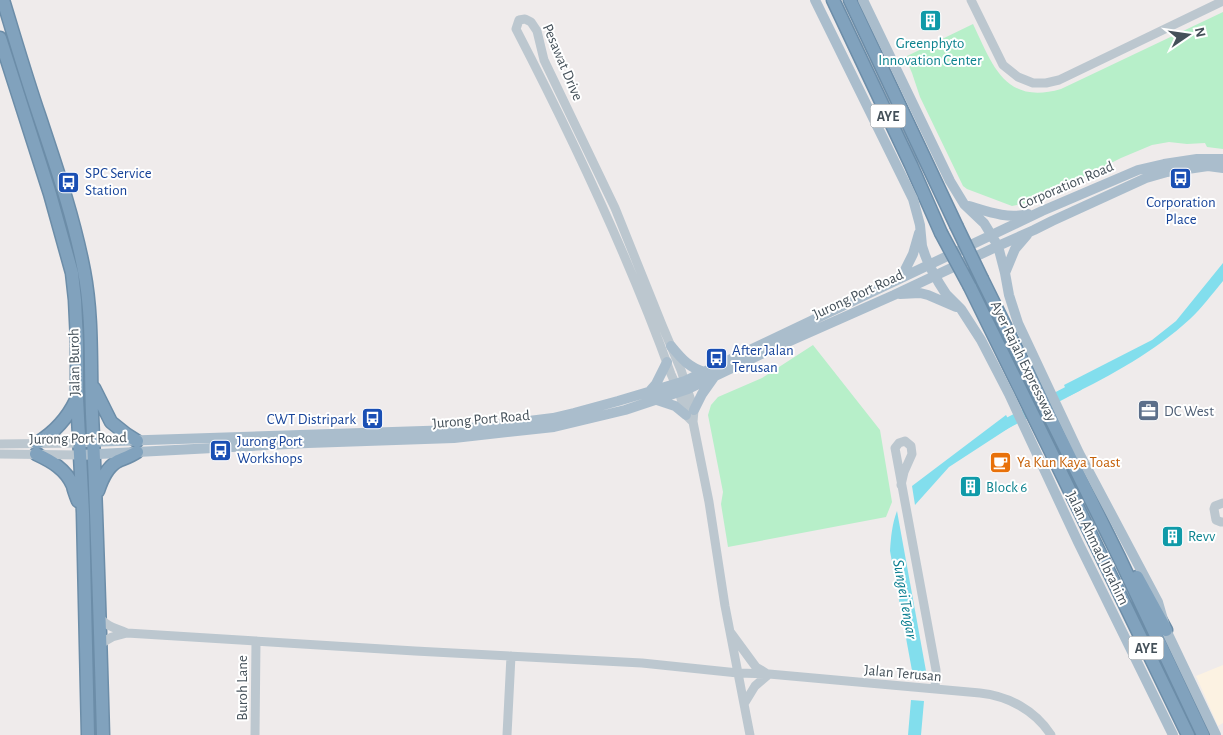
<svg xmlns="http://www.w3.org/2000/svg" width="1223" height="735" font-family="'Alegreya Sans',sans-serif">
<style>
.commercial{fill:#fcf2e2}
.green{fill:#b7efc9}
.water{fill:#82deed}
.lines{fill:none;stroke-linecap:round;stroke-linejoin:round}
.river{stroke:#82deed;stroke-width:10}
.highway-casing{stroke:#6c8da8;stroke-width:15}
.minor{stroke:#bcc7cf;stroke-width:9}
.major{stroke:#aabdcc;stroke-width:10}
.highway{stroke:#81a2bd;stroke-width:12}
.highway-bridge-casing{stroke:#6c8da8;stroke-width:15;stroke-linecap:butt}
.highway-bridge{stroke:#81a2bd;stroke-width:12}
.labels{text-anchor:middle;stroke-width:4;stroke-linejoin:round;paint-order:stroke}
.shield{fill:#fff;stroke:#7c848b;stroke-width:1}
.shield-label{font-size:14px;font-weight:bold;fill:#445059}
.culture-label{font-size:15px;fill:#0d838f;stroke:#fff;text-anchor:start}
.street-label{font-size:15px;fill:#445059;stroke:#fff}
.transit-label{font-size:15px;fill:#164399;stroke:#fff;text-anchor:start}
.service-label{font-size:15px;fill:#4e5e75;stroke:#fff;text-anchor:start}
.food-label{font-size:15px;fill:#c56008;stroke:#fff;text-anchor:start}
.water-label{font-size:16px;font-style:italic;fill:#097e90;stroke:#fff}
</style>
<rect width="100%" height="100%" fill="#efebeb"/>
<path class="commercial" d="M1223,665V723L1218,726L1196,676Z"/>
<path class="green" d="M1223,12V149L1207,147L1205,143L1187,144L1169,142L1152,145L1121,158L1043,197L1030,202L1012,206L967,189L963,186L920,97L912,73L905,57L973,24C993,66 1005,105 1061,89Z
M813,345L880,430L892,502L886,517L728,547L721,504L723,492L708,415L711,405L718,397L762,378Z"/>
<path class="water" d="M1223,263V281C1212,294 1202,308 1190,319C1154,352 1112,375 1069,396L1064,385L1152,340L1176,321Z
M1006,415L1012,426L949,467L915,505L912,486Z
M897,511L926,671L913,676L890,551C891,537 892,524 897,511Z
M911,700L924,701L921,735H908Z"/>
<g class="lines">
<path class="river" d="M998,428L1078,386"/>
<defs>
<path id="highway" d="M3,0C15,39 26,77 39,115C56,166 74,218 84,271C93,318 90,366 92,414C97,521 100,628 103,735
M833,0L911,165L941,233
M850,0L956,225
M0,38L50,194L72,273L75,300L77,342V398L83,513L88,735
M982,279L1119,557L1203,735
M970,287L1050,450L1188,735
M94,388L111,422L126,434L137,441
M37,443C55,432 67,419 76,400
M36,454C51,461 66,469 73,486C74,491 76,496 78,501
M98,491C102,479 107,467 118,461C125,458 131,456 137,452
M1137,577L1166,630"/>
</defs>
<use href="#highway" class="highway-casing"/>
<path class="minor" d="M971,0L1003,65L1018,77L1033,83H1046L1059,80L1223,1
M693,422L686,415L679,392L671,374C628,255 574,141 516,29L519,20L525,19L531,22L537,31L544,60L615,208L662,325L681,370L694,410L693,422L709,502L725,606L750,735
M0,444L80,443
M0,454L80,455
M901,485L904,472L912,454L911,446L905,441L899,443L895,448C908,522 922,596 936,670L935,689
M1223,503L1215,506L1214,509L1216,520L1221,522H1223
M100,618C110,629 115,627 127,633L415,651L642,663L738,673L769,674L980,693C1008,696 1035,710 1051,735
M731,633L753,663L756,667L766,673
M100,644L112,637L127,633
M744,704L755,686L769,674
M255,735L256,641
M507,735L511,656"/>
<path class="major" d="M815,0L913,199L920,225L922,246L925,255L929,265L939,283L946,294L961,309L981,340L1009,394L1078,542L1173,735
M863,0L950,181L964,204L984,223L998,246L1005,273L1009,295L1018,323L1079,453L1158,602L1166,630L1216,735
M969,206C989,212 1007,219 1028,214
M1005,273L1015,249L1027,235
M901,278L913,254L919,233
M900,294L920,293L928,295L956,307
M671,346C681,358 689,368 705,372
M649,392L656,384L667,362
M657,400L675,406L686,415
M694,410L702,394L714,377
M86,442L454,430L553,418L574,413L618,401L685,381L1042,211L1138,170L1164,164L1197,159H1223
M80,455L308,443L454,438L554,427L625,410L688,389L772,349L894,295L998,246L1034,230L1052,221L1146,178L1167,172L1208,166L1223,168"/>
<use href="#highway" class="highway"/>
<defs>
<path id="highway-bridge" d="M956,225L982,279
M941,233L970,287"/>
</defs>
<use href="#highway-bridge" class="highway-bridge-casing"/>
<use href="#highway-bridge" class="highway-bridge"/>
</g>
<defs>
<symbol id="building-square" viewBox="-11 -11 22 22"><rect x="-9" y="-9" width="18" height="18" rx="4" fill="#0f9aa8" stroke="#fff"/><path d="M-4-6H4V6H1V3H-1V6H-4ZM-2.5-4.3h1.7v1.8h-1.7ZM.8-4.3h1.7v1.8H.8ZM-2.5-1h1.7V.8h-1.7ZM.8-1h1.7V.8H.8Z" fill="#fff"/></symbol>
<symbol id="bus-square" viewBox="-11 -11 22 22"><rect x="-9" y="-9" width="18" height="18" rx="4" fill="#1a4fb4" stroke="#fff"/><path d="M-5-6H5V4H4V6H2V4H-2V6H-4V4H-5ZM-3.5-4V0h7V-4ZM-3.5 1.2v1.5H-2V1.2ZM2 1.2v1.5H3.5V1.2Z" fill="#fff"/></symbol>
<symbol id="office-square" viewBox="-11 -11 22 22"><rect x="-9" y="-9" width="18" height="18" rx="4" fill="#5c6f8a" stroke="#fff"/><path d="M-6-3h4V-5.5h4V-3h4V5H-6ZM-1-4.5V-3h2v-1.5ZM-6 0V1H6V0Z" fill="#fff"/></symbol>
<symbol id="cafe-square" viewBox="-11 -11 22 22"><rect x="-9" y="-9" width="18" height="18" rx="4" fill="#e8710a" stroke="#fff"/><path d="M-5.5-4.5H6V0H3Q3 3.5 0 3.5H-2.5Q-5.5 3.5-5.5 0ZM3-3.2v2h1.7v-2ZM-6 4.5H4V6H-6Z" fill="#fff"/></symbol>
</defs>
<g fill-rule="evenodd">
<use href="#building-square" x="918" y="8" width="25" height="25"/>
<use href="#bus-square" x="1168" y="166" width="25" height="25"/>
<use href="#bus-square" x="56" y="170" width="25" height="25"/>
<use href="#bus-square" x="704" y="346" width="25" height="25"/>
<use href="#office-square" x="1136" y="398" width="25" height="25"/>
<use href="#bus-square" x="360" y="406" width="25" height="25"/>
<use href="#bus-square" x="208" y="438" width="25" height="25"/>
<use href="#cafe-square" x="988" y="450" width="25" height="25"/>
<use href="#building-square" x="958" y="474" width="25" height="25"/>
<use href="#building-square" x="1160" y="524" width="25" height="25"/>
</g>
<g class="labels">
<g class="shield">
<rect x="870.5" y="104.5" width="35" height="23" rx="4"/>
<rect x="1128.5" y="636.5" width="35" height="23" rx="4"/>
</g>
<g class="shield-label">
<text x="888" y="121">AYE</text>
<text x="1146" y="653">AYE</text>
</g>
<g class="culture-label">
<text x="930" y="48" text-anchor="middle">Greenphyto<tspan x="930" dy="17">Innovation Center</tspan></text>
<text x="986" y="492">Block 6</text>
<text x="1188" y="541">Revv</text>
</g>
<g class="street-label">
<text transform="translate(563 62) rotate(67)" y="5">Pesawat Drive</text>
<text transform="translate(1066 185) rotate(-23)" y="5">Corporation Road</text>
<text transform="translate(858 294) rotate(-25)" y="5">Jurong Port Road</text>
<text transform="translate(1024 361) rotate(64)" y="5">Ayer Rajah Expressway</text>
<text transform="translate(74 362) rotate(-91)" y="5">Jalan Buroh</text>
<text transform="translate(481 419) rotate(-5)" y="5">Jurong Port Road</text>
<text transform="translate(78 438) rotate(-1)" y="5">Jurong Port Road</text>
<text transform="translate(1098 548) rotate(64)" y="5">Jalan Ahmad Ibrahim</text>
<text transform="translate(903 673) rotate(5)" y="5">Jalan Terusan</text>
<text transform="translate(242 688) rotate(-90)" y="5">Buroh Lane</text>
</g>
<g class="transit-label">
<text x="85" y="178">SPC Service<tspan x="85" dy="17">Station</tspan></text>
<text x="1181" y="207" text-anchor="middle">Corporation<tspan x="1181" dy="17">Place</tspan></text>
<text x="732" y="355">After Jalan<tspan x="732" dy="17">Terusan</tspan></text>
<text x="356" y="424" text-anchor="end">CWT Distripark</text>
<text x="237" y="446">Jurong Port<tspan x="237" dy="17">Workshops</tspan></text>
</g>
<g class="service-label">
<text x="1164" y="416">DC West</text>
</g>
<g class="food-label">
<text x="1017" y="467">Ya Kun Kaya Toast</text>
</g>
<g class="water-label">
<text transform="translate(906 599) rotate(80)" y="6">Sungei Tengar</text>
</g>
</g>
<g transform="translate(1188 35) rotate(77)" stroke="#ffffff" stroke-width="4" paint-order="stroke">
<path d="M0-4L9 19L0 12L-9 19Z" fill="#445059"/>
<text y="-8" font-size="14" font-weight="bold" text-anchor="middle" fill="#445059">N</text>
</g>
</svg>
